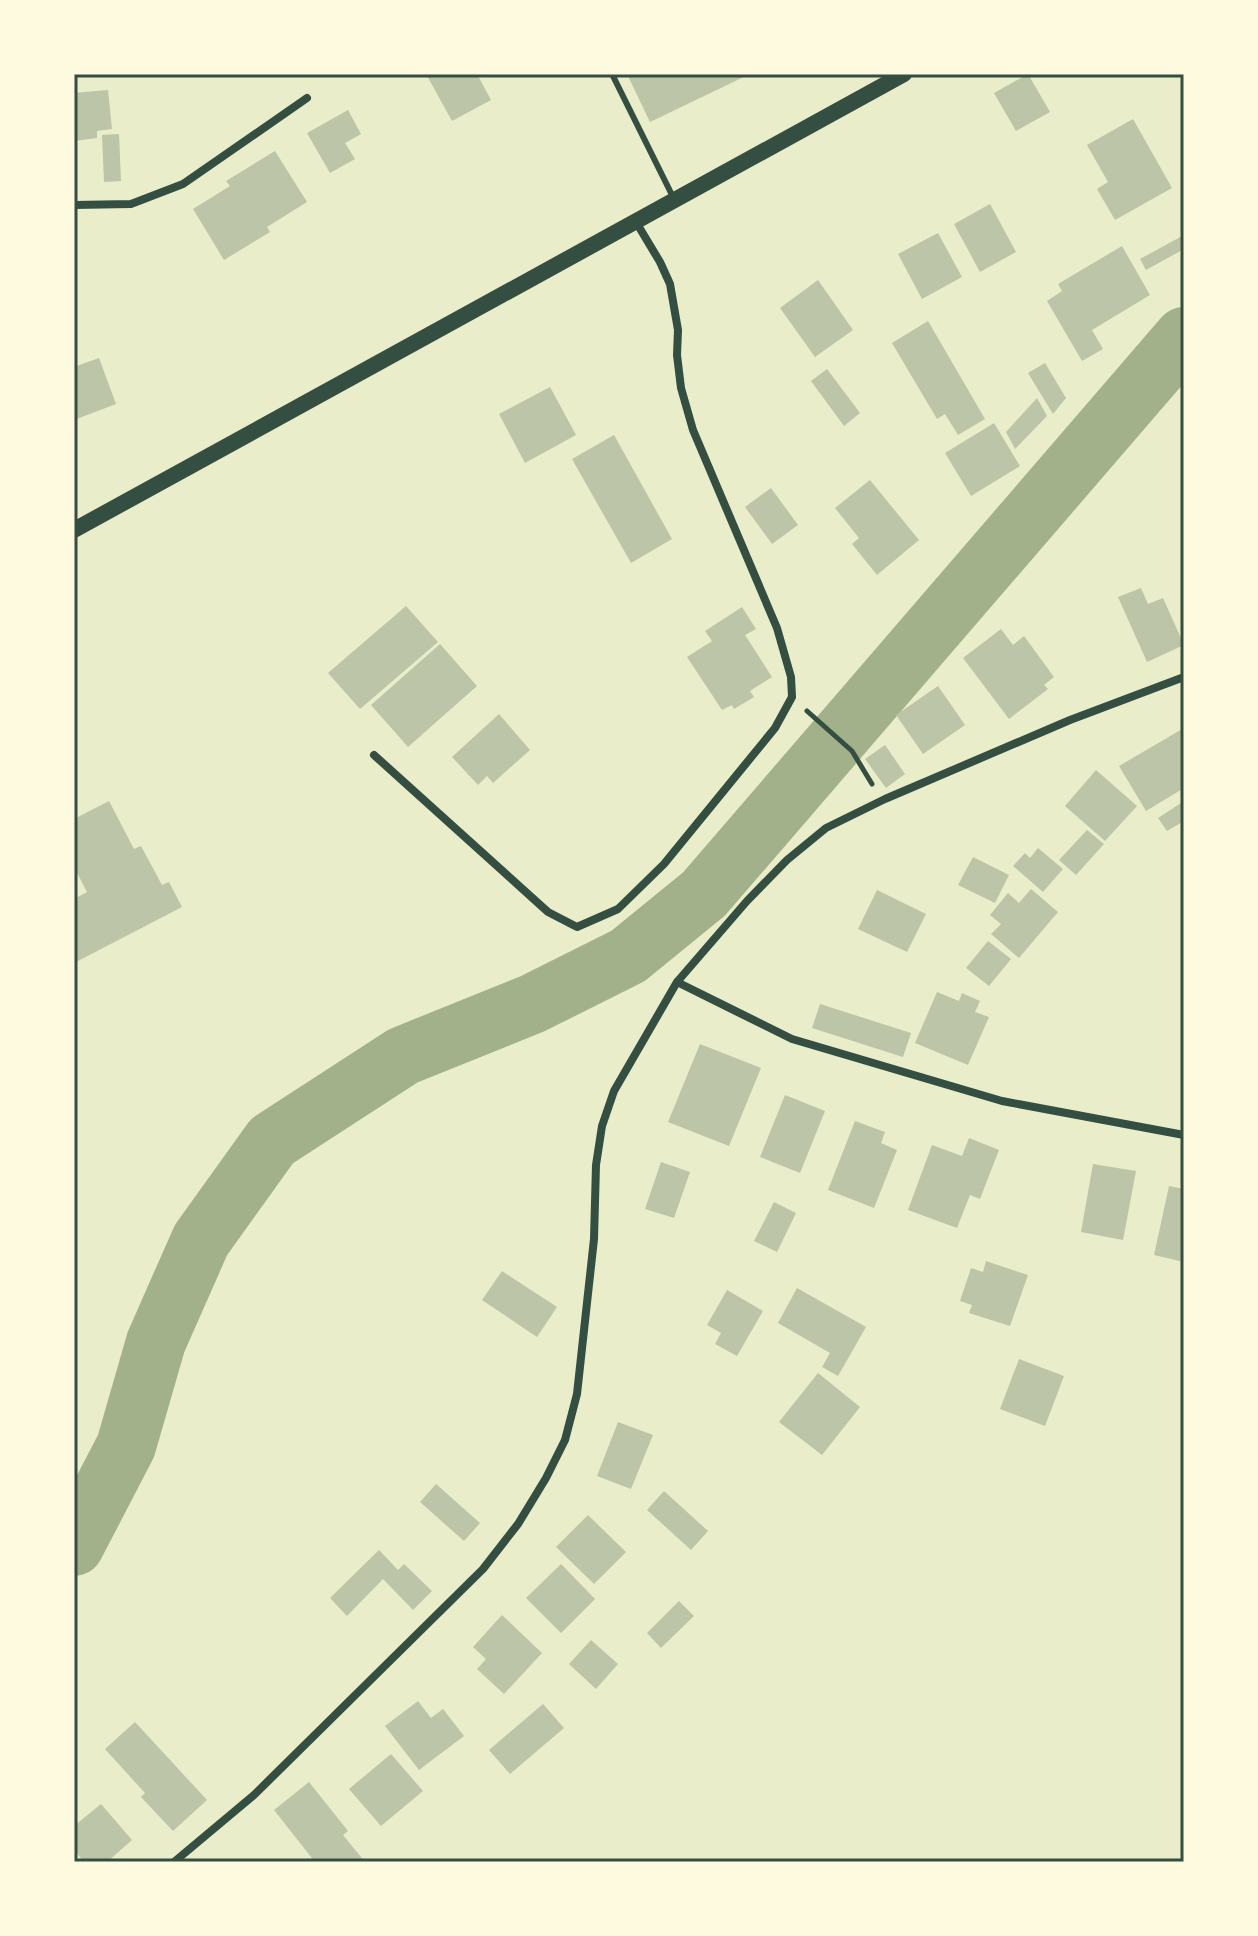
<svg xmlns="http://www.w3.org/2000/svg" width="1258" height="1936" font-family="'Fira Sans',sans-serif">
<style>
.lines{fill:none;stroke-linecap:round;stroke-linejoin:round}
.river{stroke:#a3b18a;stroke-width:60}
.building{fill:#bcc5a7}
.path{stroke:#344e41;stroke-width:5}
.service{stroke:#344e41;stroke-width:6}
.minor{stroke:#344e41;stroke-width:8}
.secondary{stroke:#344e41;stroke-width:16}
.neatline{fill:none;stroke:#344e41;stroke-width:3}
</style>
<rect width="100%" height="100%" fill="#e9edc9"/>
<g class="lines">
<path class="river" d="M74,1546L126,1446L156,1342L201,1240L272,1141L403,1056L532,1004L628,956L704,894L1184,337"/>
</g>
<path class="building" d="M426,74H477L491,100L452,121Z
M627,74H750L650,122Z
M1028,74L1050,112L1016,131L994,93Z
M108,90L112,129L97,131V138L74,141V93Z
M348,110L361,134L345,143L355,159L330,173L307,133Z
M1133,119L1172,188L1115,220L1097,189L1108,182L1087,145Z
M119,134L121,181L104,182L102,135Z
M275,151L307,202L267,227L270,232L224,260L193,209L230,186L226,181Z
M990,204L1016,252L980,272L954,224Z
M938,233L962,277L922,299L898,254Z
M1184,235V249L1146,270L1140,259Z
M1122,246L1150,295L1092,330L1103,349L1082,361L1047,301L1062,291L1058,284Z
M818,280L853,330L815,357L780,308Z
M928,321L985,419L958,435L945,414L937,419L892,343Z
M99,358L116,404L74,420V367Z
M1045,363L1066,398L1053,414L1028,373Z
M827,369L860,413L844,426L811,381Z
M550,387L576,435L525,463L499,414Z
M1037,398L1047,416L1015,449L1006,432Z
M994,423L1020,466L971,496L945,453Z
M614,435L672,539L631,563L572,459Z
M870,480L919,540L877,575L852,544L859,538L835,508Z
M771,488L798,525L772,544L745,507Z
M1141,588L1148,604L1163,598L1184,645L1147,662L1118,597Z
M406,606L438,642L360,709L328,673Z
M742,607L756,629L745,635L772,677L750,691L754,697L734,709L732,705L722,710L687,657L712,641L705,631Z
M1001,629L1013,645L1024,636L1054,677L1044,685L1048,689L1009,719L963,658Z
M440,644L477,686L408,747L371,705Z
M938,686L965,725L923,754L896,715Z
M499,714L530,750L493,783L487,776L478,785L452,757Z
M1184,728V788L1146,811L1119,766Z
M885,745L905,774L886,788L865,759Z
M1096,770L1137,806L1105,841L1065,806Z
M109,801L134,849L141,846L162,885L169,882L182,907L74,963V899L87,892L74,867V819Z
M1181,803L1184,808V821L1167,831L1158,818Z
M1087,830L1104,844L1076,875L1059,860Z
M1038,848L1063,869L1043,892L1013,866L1025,853L1030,858Z
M973,857L1009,875L995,903L958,885Z
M1031,889L1058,912L1019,958L991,934L1001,924L990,915L1008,893L1019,903Z
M877,890L926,914L907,952L858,929Z
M988,941L1011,959L989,986L966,968Z
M937,992L959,1001L962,993L980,1001L975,1012L989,1017L968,1065L915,1043Z
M820,1004L911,1033L903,1057L812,1028Z
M700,1044L761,1068L729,1146L668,1122Z
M785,1095L825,1111L800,1173L760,1157Z
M855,1121L885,1132L881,1143L897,1150L874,1208L828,1190Z
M969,1138L999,1150L980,1199L970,1195L957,1228L908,1210L932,1145L962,1156Z
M661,1162L690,1172L674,1218L645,1209Z
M1093,1164L1136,1171L1123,1240L1081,1232Z
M1169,1186L1184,1189V1262L1154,1255Z
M774,1202L796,1213L777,1252L754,1241Z
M986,1261L1028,1275L1010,1326L969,1313L972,1305L960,1301L971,1268L983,1272Z
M502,1271L557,1307L537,1337L482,1300Z
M797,1288L866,1327L838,1376L822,1367L830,1353L778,1323Z
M727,1290L763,1311L737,1356L715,1344L721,1333L707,1325Z
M1019,1359L1064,1376L1045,1426L1000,1409Z
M818,1373L860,1407L822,1455L779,1422Z
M618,1422L653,1435L631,1489L597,1476Z
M436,1484L480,1523L464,1541L420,1502Z
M664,1491L708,1531L691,1550L647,1510Z
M588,1515L626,1552L594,1584L556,1547Z
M379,1550L398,1570L404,1564L432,1591L413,1610L383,1579L347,1616L330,1598Z
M561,1564L595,1599L561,1633L526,1598Z
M679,1601L694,1616L661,1648L647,1633Z
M502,1615L542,1653L504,1694L477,1669L486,1659L473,1647Z
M591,1640L618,1664L596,1689L569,1664Z
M418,1701L431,1718L443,1709L464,1736L419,1770L385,1726Z
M543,1704L564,1728L510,1774L489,1750Z
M135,1722L207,1800L173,1831L141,1797L145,1793L105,1749Z
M391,1754L423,1791L381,1826L349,1789Z
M309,1782L348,1831L343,1835L365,1862H315L274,1810Z
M101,1804L132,1840L107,1862H84L74,1850V1826Z"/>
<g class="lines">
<path class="path" d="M807,711L852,751L872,784"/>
<path class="service" d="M612,74L673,197"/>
<path class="minor" d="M74,205L131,204L183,184L307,98
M374,755L548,912L577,927L618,909L664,864L775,728L792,697L791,677L777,628L693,430L681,388L677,355L678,330L670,284L660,262L636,222
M677,982L792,1039L1002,1101L1184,1135
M174,1862L254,1795L483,1569L518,1524L546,1478L565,1440L577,1394L594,1239L596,1165L602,1126L614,1091L677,982L747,901L787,860L826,828L885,799L1070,720L1184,677"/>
<path class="secondary" d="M74,530L904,74"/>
</g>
<rect width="1258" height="1936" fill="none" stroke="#fefae0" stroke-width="152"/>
<rect x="76" y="76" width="1106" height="1784" class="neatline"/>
</svg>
